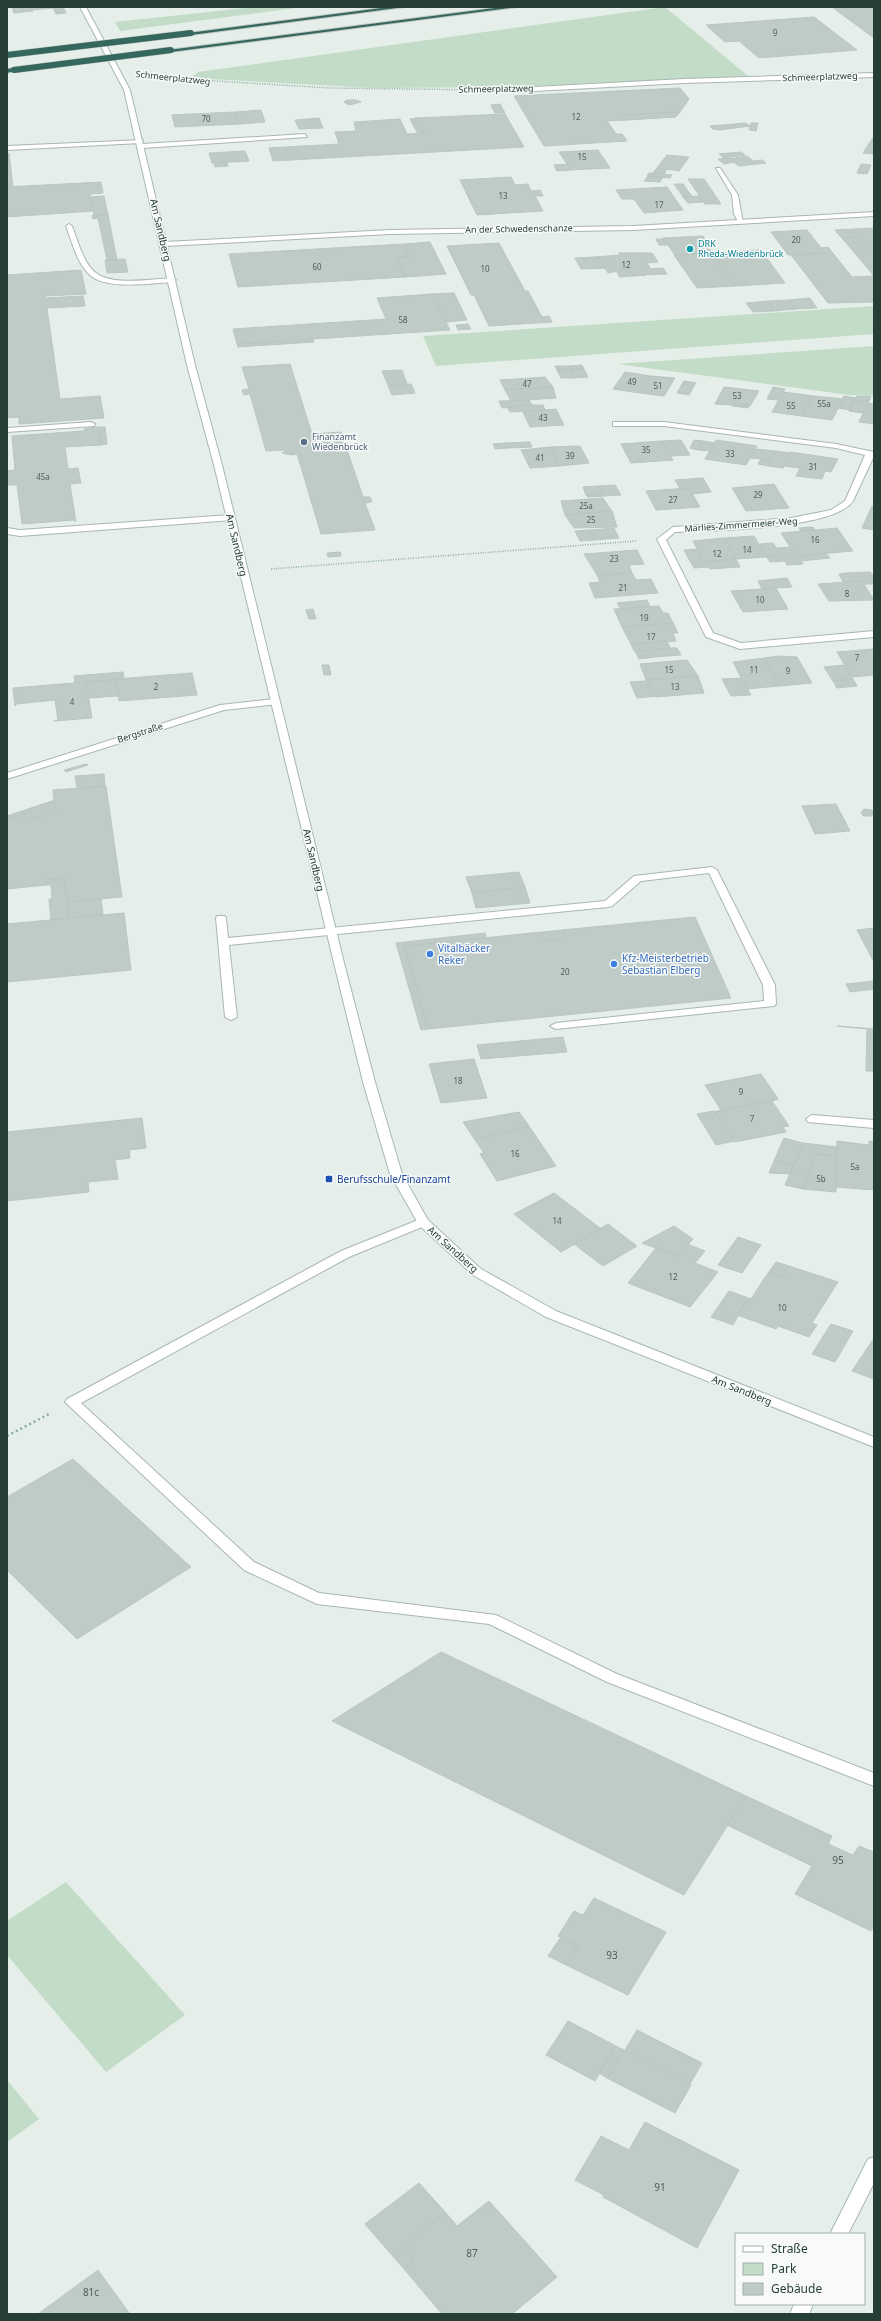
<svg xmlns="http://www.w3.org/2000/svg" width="881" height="2321" font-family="'Noto Sans',sans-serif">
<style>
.green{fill:#c2dcc8}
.building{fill:#bfcbc6;stroke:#b9c7c1}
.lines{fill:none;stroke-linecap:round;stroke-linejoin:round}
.lane-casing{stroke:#a9b6b1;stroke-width:2}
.street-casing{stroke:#a9b6b1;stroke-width:2}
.secondary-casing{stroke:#a6b8b1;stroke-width:2}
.highway-casing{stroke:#c3c9c7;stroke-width:2}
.path-far1{stroke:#8aaea2;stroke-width:1.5;stroke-dasharray:1 1.5;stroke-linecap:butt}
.path{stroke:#8aaea2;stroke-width:2.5;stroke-dasharray:2 3;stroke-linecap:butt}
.lane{fill:#fff;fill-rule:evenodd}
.street{fill:#fff;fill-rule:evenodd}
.secondary{fill:#fff;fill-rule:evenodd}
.highway{fill:#35685c;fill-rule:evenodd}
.highway-bridge-casing{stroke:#c3c9c7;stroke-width:7;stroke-linecap:butt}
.highway-bridge{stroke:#35685c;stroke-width:6}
.culture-dot{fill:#0f9aa8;stroke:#f7faf8;stroke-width:1.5}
.service-dot{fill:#5c6f8a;stroke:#f7faf8;stroke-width:1.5}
.shop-dot{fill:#3f7fe0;stroke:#f7faf8;stroke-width:1.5}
.transit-dot{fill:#1a4fb4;stroke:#f7faf8;stroke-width:1.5}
.labels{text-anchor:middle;stroke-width:3;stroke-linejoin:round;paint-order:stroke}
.number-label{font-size:8px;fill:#4d615b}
.far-street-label{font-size:9px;fill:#273e37;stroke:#f7faf8}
.far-culture-label{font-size:9px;fill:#0d838f;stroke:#f7faf8;text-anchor:start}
.far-service-label{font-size:9px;fill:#4e5e75;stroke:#f7faf8;text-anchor:start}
.street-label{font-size:10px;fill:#273e37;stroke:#f7faf8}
.shop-label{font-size:10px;fill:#366cbe;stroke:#f7faf8;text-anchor:start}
.transit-label{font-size:10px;fill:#164399;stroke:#f7faf8;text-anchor:start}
.near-number-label{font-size:10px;fill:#4d615b}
</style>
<rect width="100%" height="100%" fill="#e6eeea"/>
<path class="green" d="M255,7H304L120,31L115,22Z
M665,7L748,76L515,87L374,88L190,78L198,72Z
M874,306V334L436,366L423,336Z
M874,346V395H850L617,364Z
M66,1882L185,2015L106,2072L7,1955V1921Z
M7,2080L39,2119L7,2142Z"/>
<path class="building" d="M12,7H21L23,12L14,13Z
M21,7H29L33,11L23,12Z
M29,7H53V8L31,10Z
M63,7L66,13L56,14L53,8Z
M832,7H874V38Z
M814,17L857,50L759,58L739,41L725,42L706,25Z
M680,88L689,99L680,112L623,115L627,120L607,121L616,134H622L627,141L544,146L514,96Z
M347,100H356L361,102L349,105L344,102Z
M500,104L505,113H495L491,105Z
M261,110L265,122L240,124L235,112Z
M235,112L240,124L175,127L172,115Z
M680,112L676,117L627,120L623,115Z
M505,114L524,147L273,161L269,148L339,144L335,132L356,131L354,122L400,119L407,134L424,133L416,118Z
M319,118L323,128L299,129L295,120Z
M416,118L424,133L418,134L410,119Z
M746,123L750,126L720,130L713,129L710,126Z
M751,123H758L756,131L749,130Z
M874,136V154L863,153Z
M598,150L610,168L571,170L559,152Z
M245,151L249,161L212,163L209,153Z
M741,152L745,155L724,158L719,154Z
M9,153L13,187H7V154Z
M667,155L689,157L679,171L667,169L664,174L653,173Z
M747,156L753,161L762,160L766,163L739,166L729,159Z
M728,158L734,162L724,164L718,159Z
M227,162L228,166L215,167L214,163Z
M567,164L571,170L557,171L554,165Z
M861,164L871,165L867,174L857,173Z
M649,173H653L672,175L670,178L647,176Z
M648,176L663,177L660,182L644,181Z
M511,177L515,185L528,184L531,191L540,190L543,196H535L543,211L477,215L460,180Z
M688,179H704L721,204H705Z
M101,182L103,193L90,194L93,211L7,217V187Z
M674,184H683L687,189L678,190Z
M667,187L683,210L644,213L634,199H622L616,190Z
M687,190L692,196L683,197L679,191Z
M104,196L108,215L92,216L94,215L90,197Z
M699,196L703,202L688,203L683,197Z
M94,215H108L117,260H107L98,218L93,219L92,216Z
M874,228V258L857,237L842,238L835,230Z
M807,230L825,253L788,255L771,232Z
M836,231L842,238L857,237L874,258V276Z
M703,236L712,253L675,255L663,238Z
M656,239H663L667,245H659Z
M430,242L446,274L406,277L397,257L409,256L404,244Z
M499,243L525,291H528L542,317L549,316L552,322L489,326L474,295H471L447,246Z
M404,244L409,256L397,257L406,277L238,287L229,254Z
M828,247L852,277L873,276L874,302L828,303L791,255L825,253L821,248Z
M761,250L785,283L735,286L712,253Z
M618,253H652L658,262L647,263L651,269L663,268L667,274L633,275L629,269L608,273L599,258H580L620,255Z
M712,253L735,286L697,288L674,255Z
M575,258H599L605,268L581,269Z
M125,259L128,272L107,273L105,260Z
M629,269L633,275H646L620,277L617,272H620L618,270Z
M81,270L86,294L45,296L46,298L83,296L85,306L47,308L60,399L100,396L104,418L19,424V417L7,418V275Z
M454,293L466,318L467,320L446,322L432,294Z
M432,294L450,330L237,344L233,329L386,319L377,298Z
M810,298L817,308L796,309L789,300Z
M789,300L796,309L774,311L768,301Z
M768,301L774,311L753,312L746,303Z
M468,324L471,329L458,330L456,325Z
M313,339L314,342L238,347L237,344Z
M290,364L312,434L341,432L363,497H370L372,502L365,503L375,530L321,534L297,454L291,455L282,453L286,451L283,450L266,451L250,394L244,395L242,390L249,389L242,367Z
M582,365L584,369H570L568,366Z
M555,366H568L570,369L557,370Z
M570,369H584L588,377L575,378Z
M570,369L575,378H561L557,370Z
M402,370L407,384L388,385L382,371Z
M625,372L651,376L640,393L613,389Z
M651,376L675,378L664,396L640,393Z
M545,377L553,387L505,390L500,380Z
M684,381L696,383L694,386L682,384Z
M411,384L415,393L392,395L388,386Z
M682,384L694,386L689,395L677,393Z
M553,387L556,398L511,401L505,390Z
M724,387L759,391L750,406L715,404Z
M773,387L785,389L778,400L767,399Z
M783,392L813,396L802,416L772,412Z
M813,396L843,399L832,420L802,416Z
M844,396L856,398L850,410L838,408Z
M857,396H871L869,401L864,402L854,401Z
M529,400L532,405L502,408L499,401Z
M854,401H869L863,413L849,411Z
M733,403L749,405L748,408L732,406Z
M868,403L874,404V424L859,422Z
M532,405H543L545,410L510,412L507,407Z
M556,409L564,425L530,427L523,412Z
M98,427L101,445L65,447L68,469L78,468L81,483L70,484L76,522L74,520L22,524L17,485H7V471L15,470L12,436L84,431V429Z
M98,427H105L107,444L101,445Z
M681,440L690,455L671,456L662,441Z
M694,440L703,441L698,450L690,448Z
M716,440L757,446L746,465L705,459Z
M662,441L673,460L631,463L621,444Z
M703,441L715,443L710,451L698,450Z
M530,442L532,447L508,448L505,443Z
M505,443L508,448L495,449L493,444Z
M580,446L589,463L560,466L550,447Z
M550,447L560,466L530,468L521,450Z
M755,449L776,451L771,460L750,458Z
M776,451L790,453L783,468L768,466Z
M790,452L838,459L831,472L825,471L822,479L796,476L800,468L784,466Z
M761,459L771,460L768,466L758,464Z
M703,478L711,492L692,494L689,488L680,489L675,480Z
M774,484L789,508L746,511L732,488Z
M615,485L621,495L588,497L586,495L603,494L599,486Z
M599,486L603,494L586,495L583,487Z
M689,488L700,507L656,510L646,491Z
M603,498L612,511L565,515L561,501Z
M872,506L874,507V530L862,528Z
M612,511L617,527L574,528L565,515Z
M813,527L815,530L801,531L799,528Z
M614,528L619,538L595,540L590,530Z
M837,528L853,551L796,556L781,533Z
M590,530L595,540L580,541L575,531Z
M754,536L766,557L736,559L724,538Z
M724,538L736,559L704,562L693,541Z
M773,543L781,555L766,556L759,544Z
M790,547L798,556L803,564L787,565L777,548Z
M698,549L704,562L709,567L694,568L684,550Z
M637,550L644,564L629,565L632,573L597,575L584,554Z
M340,552L341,556L328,557L327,553Z
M826,554L830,558L801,561L798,556Z
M781,555L784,561L770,562L766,556Z
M736,559L740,567L710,569L706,562Z
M870,572L874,577V584H865L862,581L852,582L846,573Z
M632,573L636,580L651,579L658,593L595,598L589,583L600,582L597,575Z
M846,573L852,582H843L839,574Z
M787,578L792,587L762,589L758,581Z
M862,581L874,600L829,601L818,584Z
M776,588L788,609L743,612L731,591Z
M647,600L650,607L621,609L617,603Z
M659,606L663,613H668L673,623L622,627L614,609Z
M313,609L316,619H309L306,610Z
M673,623L678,633H673L676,641L631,644L622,627Z
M667,641L670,648L640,651L637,644Z
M631,644H637L640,651H634Z
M670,648H677L681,655L655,657L651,650Z
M874,649V675L852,677L837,652Z
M651,650L655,657L639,659L635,651Z
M779,656L797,657L812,683L779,686L764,658Z
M764,658L779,686L747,689L733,662Z
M687,660L698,676L646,680L640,664Z
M322,665H329L331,675H324Z
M845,665L853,679L833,681L824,667Z
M123,672L124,679L87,682L75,683L74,676Z
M192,673L197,695L119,701L116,679Z
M698,676L704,693L656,697L646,680Z
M741,678L751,695L731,696L722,679Z
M853,679L857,686L837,688L833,681Z
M116,680L118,696L89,698L87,682Z
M646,681L656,696L637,698L630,682Z
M86,682L92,718L54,721L58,720L55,700L16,704L15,706L13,688Z
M86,764L88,765L66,772L64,770Z
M104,774L105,786L77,788L75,776Z
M106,786L122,897L67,902L64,878L46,880V885L7,889V815L10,818L24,813L31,820L56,812L55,803L52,801H54L53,790Z
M52,801L55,803L56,812L31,820L24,813L10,818L7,816Z
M836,804L850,831L815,834L802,806Z
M864,809L872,810L874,814L871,816H863L861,812Z
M519,872L525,887L472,893L466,877Z
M64,878L69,918L51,920L49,899H52L51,885H46V880Z
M525,887L530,903L476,908L472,893Z
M101,899L103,915L69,918L67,902Z
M124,913L131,970L7,982V924Z
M695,917L731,998L428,1029L404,946L542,932L545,941L565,939L562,930Z
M874,928V962L857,930Z
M562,930L565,939L545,941L542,932Z
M485,933L486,938L404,946L428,1029L421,1030L396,943Z
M874,981V989L850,992L846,984Z
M837,1026L874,1029V1071H866L867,1029Z
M563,1037L567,1052L481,1059L477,1045Z
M474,1059L487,1098L441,1103L429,1064Z
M761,1074L778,1099L715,1112L721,1110L705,1085Z
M778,1099L772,1101L789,1126L783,1127L786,1132L735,1142L715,1112Z
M714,1111L715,1112L734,1141L716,1145L697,1114Z
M519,1112L529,1126L475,1140L463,1122Z
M142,1118L146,1148L129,1150L130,1158L115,1160L118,1179L88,1182L89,1192L7,1201V1132Z
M529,1126L556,1166L497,1181L480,1154L484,1153L475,1140Z
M784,1138L803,1143L794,1165L774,1161Z
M837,1141L869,1145V1141L874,1142V1190L835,1187Z
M803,1143L837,1147V1156L817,1154L803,1189L785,1185Z
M817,1154L837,1156L836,1192L803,1189Z
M774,1161L794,1165L790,1174L769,1173Z
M554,1193L600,1228L601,1229L561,1252L514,1214Z
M608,1224L637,1246L603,1266L574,1244Z
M674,1226L693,1239L677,1256L642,1243Z
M738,1237L761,1245L742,1273L718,1265Z
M687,1244L705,1251L695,1263L718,1272L690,1307L628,1283L656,1248L677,1256Z
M776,1262L789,1266L781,1277L768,1273Z
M789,1266L838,1282L812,1323L817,1325L809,1337L778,1326L776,1329L737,1315L747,1300L751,1299L768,1273L781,1277Z
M729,1291L751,1299L747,1300L733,1325L711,1317Z
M831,1324L853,1331L835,1362L812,1354Z
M874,1338V1379L852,1371Z
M73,1459L191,1567L77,1639L7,1570V1497Z
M441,1652L746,1796L684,1895L332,1721Z
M746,1796L832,1836L828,1844L853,1855L859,1846L874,1852V1925L871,1931L795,1894L812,1866L727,1825Z
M594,1898L666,1932L628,1995L566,1965L578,1946L558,1936L574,1911L583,1915Z
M561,1937L578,1946L566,1965L548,1956Z
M568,2021L616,2046L595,2081L546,2055Z
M637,2030L702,2063L690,2084L625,2050Z
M616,2046L624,2050L607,2078L599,2073Z
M624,2050L691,2085L675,2113L607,2078Z
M645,2122L739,2170L697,2248L603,2197L604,2195L575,2180L601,2136L629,2150Z
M419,2183L446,2213L403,2246L415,2260L404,2269L365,2224Z
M489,2201L557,2277L512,2314H442L404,2269L415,2260L403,2246L446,2213L457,2226Z
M98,2270L130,2314H38Z"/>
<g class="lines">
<defs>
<path id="lane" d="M305,134L307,137L142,148L139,146L142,144Z
M143,140L141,143L7,150V146Z
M716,168H720L738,195L743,223H739L734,214L732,195Z
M69,224L72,226C78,241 83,263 96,273C112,286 153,279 173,278L176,280L173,282C152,283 108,290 91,276C77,264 72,242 66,226Z
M91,422L95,424L94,426L7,432V428Z
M230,515L233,516V520L20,536L7,534V528L20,530Z
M712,867L717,870L775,985L776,1004L774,1006L556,1029L550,1026L556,1023L764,1001L763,985L709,873L641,881L612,906L608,907L229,945L237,1017L231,1020L225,1017L216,918L217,916H225L226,918L228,938L605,901L634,876Z
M423,1218L427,1219L429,1222L427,1225L349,1257L81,1403L254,1562L319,1593L496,1615L617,1674L874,1773V1786L607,1682L489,1624L317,1604L244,1570L65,1402L67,1399L341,1251Z"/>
<path id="street" d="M874,73V77L684,83L516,92L513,90L516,88L684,79Z
M874,212V216L633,230L390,234L165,246L162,244L165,242L390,230L633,226Z
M613,422H664L836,444L874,452V456L853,501C833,530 711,530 675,532L666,540L713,633L741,643L874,631V637L740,649L706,637L657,539L673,527L791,518L831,510L845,501L865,455L836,448L664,426H613Z
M275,699L278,700V704L224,710L7,779V773L220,705Z
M812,1115L874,1120V1128L808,1122L806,1119Z"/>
<path id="secondary" d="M80,7H86L130,90L195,365L222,465L344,963L375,1082L402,1174L428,1220L481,1269L556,1311L874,1437V1447L546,1317L473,1275L419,1225L390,1174L363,1082L334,963L214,465L187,365L124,90Z
M874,2157V2183L848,2234H830L868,2159Z
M794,2304H813L809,2314H790Z"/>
<path id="highway" d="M389,7H405L191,35L188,33Z
M502,7H518L171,52L168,50Z
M7,69L14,68L17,70L7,73Z"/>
</defs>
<use href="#lane" class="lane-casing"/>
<use href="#street" class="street-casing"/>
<use href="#secondary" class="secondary-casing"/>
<use href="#highway" class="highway-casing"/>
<path class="path-far1" d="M167,78L330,88L492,90
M271,569L637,541"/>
<path class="path" d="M7,1436L49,1414"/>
<use href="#lane" class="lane"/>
<use href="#street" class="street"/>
<use href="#secondary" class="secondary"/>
<use href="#highway" class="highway"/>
<defs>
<path id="highway-bridge" d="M7,55L191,33
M14,70L171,50"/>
</defs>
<use href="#highway-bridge" class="highway-bridge-casing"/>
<use href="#highway-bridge" class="highway-bridge"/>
</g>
<circle class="culture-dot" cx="690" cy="249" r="4"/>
<circle class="service-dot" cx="304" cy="442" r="4"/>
<g class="shop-dot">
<circle cx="430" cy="954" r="4"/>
<circle cx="614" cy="964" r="4"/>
</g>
<rect class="transit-dot" x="325" y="1175" width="8" height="8" rx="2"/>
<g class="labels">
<g class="number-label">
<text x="775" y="36">9</text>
<text x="576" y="120">12</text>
<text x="206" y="122">70</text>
<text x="582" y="160">15</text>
<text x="503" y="199">13</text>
<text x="659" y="208">17</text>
<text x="796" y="243">20</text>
<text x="626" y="268">12</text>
<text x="317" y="270">60</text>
<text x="485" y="272">10</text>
<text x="403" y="323">58</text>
<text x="632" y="385">49</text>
<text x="527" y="387">47</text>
<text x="658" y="389">51</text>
<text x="737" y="399">53</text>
<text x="824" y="407">55a</text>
<text x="791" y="409">55</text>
<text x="543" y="421">43</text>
<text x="646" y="453">35</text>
<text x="730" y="457">33</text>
<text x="570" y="459">39</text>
<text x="540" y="461">41</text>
<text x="813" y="470">31</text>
<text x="43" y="480">45a</text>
<text x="758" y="498">29</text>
<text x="673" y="503">27</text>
<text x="586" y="509">25a</text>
<text x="591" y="523">25</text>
<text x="815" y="543">16</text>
<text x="747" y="553">14</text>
<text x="717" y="557">12</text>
<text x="614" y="562">23</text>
<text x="623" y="591">21</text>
<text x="847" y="597">8</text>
<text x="760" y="603">10</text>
<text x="644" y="621">19</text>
<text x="651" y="640">17</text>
<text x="857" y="661">7</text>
<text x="669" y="673">15</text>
<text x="754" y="673">11</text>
<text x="788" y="674">9</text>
<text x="156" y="690">2</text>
<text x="675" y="690">13</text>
<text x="72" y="705">4</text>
<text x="565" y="975">20</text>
<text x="458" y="1084">18</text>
<text x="741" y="1095">9</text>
<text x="752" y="1122">7</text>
<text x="515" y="1157">16</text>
<text x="855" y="1170">5a</text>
<text x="821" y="1182">5b</text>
<text x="557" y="1224">14</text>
<text x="673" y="1280">12</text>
<text x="782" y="1311">10</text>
</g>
<g class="far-street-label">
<text transform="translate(820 77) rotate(-2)" y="3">Schmeerplatzweg</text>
<text transform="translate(173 78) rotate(6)" y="3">Schmeerplatzweg</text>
<text transform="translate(496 89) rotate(-1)" y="3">Schmeerplatzweg</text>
<text transform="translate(519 229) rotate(-1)" y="3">An der Schwedenschanze</text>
<text transform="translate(741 525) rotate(-4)" y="3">Marlies-Zimmermeier-Weg</text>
<text transform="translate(140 733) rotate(-18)" y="3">Bergstraße</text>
</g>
<g class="far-culture-label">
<text x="698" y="247">DRK<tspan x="698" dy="10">Rheda-Wiedenbrück</tspan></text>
</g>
<g class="far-service-label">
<text x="312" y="440">Finanzamt<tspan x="312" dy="10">Wiedenbrück</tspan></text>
</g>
<g class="street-label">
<text transform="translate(161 230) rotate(77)" y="4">Am Sandberg</text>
<text transform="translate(237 545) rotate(77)" y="4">Am Sandberg</text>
<text transform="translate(314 860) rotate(77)" y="4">Am Sandberg</text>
<text transform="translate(453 1249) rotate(42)" y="4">Am Sandberg</text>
<text transform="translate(742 1390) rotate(22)" y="4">Am Sandberg</text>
</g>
<g class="shop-label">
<text x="438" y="952">Vitalbäcker<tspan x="438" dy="12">Reker</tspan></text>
<text x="622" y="962">Kfz-Meisterbetrieb<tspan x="622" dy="12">Sebastian Elberg</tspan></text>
</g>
<g class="transit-label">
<text x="337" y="1183">Berufsschule/Finanzamt</text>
</g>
<g class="near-number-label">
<text x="838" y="1864">95</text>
<text x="612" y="1959">93</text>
<text x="660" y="2191">91</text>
<text x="472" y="2257">87</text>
<text x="91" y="2296">81c</text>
</g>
</g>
<rect width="881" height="2321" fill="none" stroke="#273e37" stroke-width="16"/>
<rect x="735" y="2233" width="130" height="72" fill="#f7faf8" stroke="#a4afab"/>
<rect x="743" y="2246" width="20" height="6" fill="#ffffff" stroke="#a4afab"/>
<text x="771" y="2253" font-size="12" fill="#273e37">Straße</text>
<rect x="743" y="2263" width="20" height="12" fill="#c2dcc8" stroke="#a4afab"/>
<text x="771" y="2273" font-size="12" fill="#273e37">Park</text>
<rect x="743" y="2283" width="20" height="12" fill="#bfcbc6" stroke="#a4afab"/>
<text x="771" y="2293" font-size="12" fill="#273e37">Gebäude</text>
</svg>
